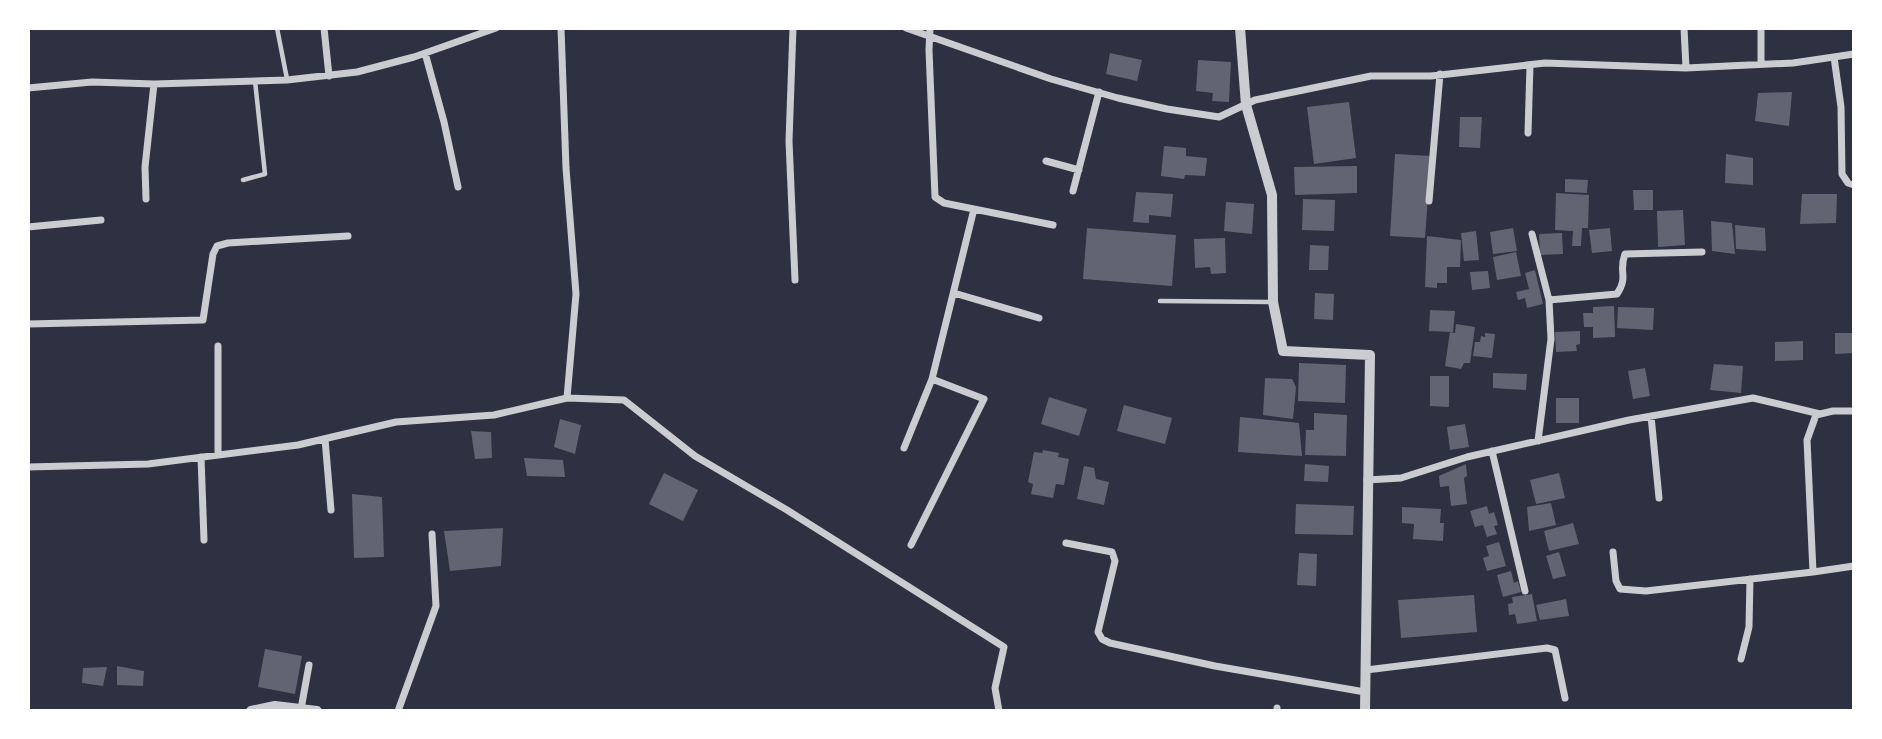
<svg xmlns="http://www.w3.org/2000/svg" width="1882" height="739" font-family="'Titillium Web',sans-serif">
<style>
.building{fill:#626471}
.lines{fill:none;stroke-linecap:round;stroke-linejoin:round}
.service{stroke:#caccd0;stroke-width:4.5}
.minor{stroke:#caccd0;stroke-width:7}
.tertiary{stroke:#caccd0;stroke-width:10}
</style>
<rect width="100%" height="100%" fill="#2d3142"/>
<path class="building" d="M1110,53L1142,60L1137,81L1106,74Z
M1198,60L1231,62L1229,102L1212,101L1213,93L1196,91Z
M1792,92L1789,126L1755,121L1758,93Z
M1349,102L1356,158L1314,164L1307,107Z
M1460,117H1482L1480,148L1459,147Z
M1164,146L1186,148V156L1207,158L1205,176L1185,175L1184,179L1161,176Z
M1395,154L1431,156L1425,238L1390,236Z
M1726,154L1753,158V185L1725,183Z
M1357,166V193L1295,195L1294,167Z
M1565,179L1588,180L1587,193L1565,192Z
M1633,190H1653V210H1634Z
M1136,192L1173,194L1171,217L1149,215V223L1133,222Z
M1556,193L1589,195L1588,228H1582L1581,246H1572L1573,231L1555,230Z
M1802,194H1837L1836,223L1800,224Z
M1303,199L1335,200L1334,231L1302,230Z
M1226,202L1254,204L1252,234L1224,231Z
M1683,210L1685,245L1658,247L1657,211Z
M1711,221L1732,223L1735,254L1712,251Z
M1735,225L1765,228L1766,251L1736,249Z
M1087,228L1176,235L1172,286L1083,279Z
M1513,228L1517,251L1493,254L1490,232Z
M1610,228L1612,251L1592,253L1589,230Z
M1476,231L1479,260L1464,261L1461,233Z
M1562,233L1563,254L1540,255L1539,234Z
M1427,236L1461,240L1460,267H1447V283H1437V288L1425,287Z
M1225,238L1226,273L1211,274L1210,267L1195,268L1194,239Z
M1310,245L1329,246L1328,270H1309Z
M1516,252L1521,276L1497,280L1493,257Z
M1535,270L1543,304L1527,308L1525,298L1518,300L1516,292L1529,289L1525,273Z
M1488,271L1490,288L1472,290L1470,272Z
M1315,293L1334,294L1333,320L1314,319Z
M1614,306L1615,337L1593,338V327H1584L1583,313H1593V307Z
M1618,307L1654,308L1653,330L1617,328Z
M1430,310L1455,311L1453,332L1429,331Z
M1456,324L1475,327L1470,363H1464L1461,369L1445,366L1450,332L1455,333Z
M1580,331V344L1576,345L1577,351L1556,352L1555,332Z
M1485,333L1495,334L1492,358L1473,356L1475,342H1480L1481,336L1485,337Z
M1835,333H1854V353L1835,354Z
M1803,341V360L1775,361V342Z
M1299,363L1346,365L1345,403L1298,401Z
M1714,364L1743,366L1741,393L1710,390Z
M1645,368L1650,396L1633,399L1628,371Z
M1493,373L1527,374L1526,390L1493,388Z
M1430,376H1449V407L1430,406Z
M1265,378L1292,379L1296,387L1293,419L1263,415Z
M1049,397L1087,409L1079,436L1041,424Z
M1556,398H1579V423H1556Z
M1124,405L1172,418L1165,444L1117,431Z
M1314,413L1347,415L1346,456L1305,455L1306,430H1314Z
M1240,417L1299,423L1302,456L1238,452Z
M560,419L581,425L575,454L554,447Z
M1465,424L1469,447L1450,450L1447,427Z
M471,431L491,432L492,458L475,459Z
M1043,450L1059,453L1058,457L1069,459L1064,485L1056,484L1053,498L1031,494L1033,484L1028,482L1034,452L1042,453Z
M524,458L563,460L565,477L527,476Z
M1305,464L1329,466L1328,482L1304,481Z
M1466,464L1467,476L1464,478L1467,504L1451,506L1449,486L1440,487L1439,476Z
M1084,466L1094,468L1096,479L1109,482L1104,505L1077,499Z
M664,473L698,490L683,521L649,504Z
M1559,473L1565,498L1536,504L1530,480Z
M352,494L382,497L384,557L354,558Z
M1551,503L1556,525L1529,531L1527,507Z
M1296,504L1354,506L1353,535L1295,534Z
M1487,506L1489,514L1494,512L1498,525L1494,526L1497,534L1487,537L1483,525L1475,527L1470,511Z
M1402,507L1441,509L1440,523H1444L1443,541L1413,539L1414,524L1402,523Z
M1573,523L1579,544L1549,551L1544,531Z
M503,528L501,566L450,571L444,531Z
M1499,542L1506,566L1487,571L1483,558L1489,556L1486,546Z
M1559,552L1566,576L1553,579L1546,556Z
M1299,553L1317,554L1316,586L1297,585Z
M1511,571L1514,583L1518,581L1521,592L1503,597L1497,575Z
M1532,594L1537,621L1517,624L1515,614L1509,615L1508,604L1513,603L1512,597Z
M1474,595L1477,632L1401,638L1398,600Z
M1566,599L1569,616L1540,620L1536,605Z
M265,649L302,656L295,694L258,687Z
M117,666L144,671L143,686L117,685Z
M107,667L103,686L82,683L83,668Z"/>
<g class="lines">
<path class="service" d="M277,28L287,79
M243,180L265,174L255,81
M1160,301L1271,302"/>
<path class="minor" d="M324,28L329,76
M793,28L789,141L795,280
M906,28L1051,79L1118,98L1167,109L1219,117L1255,100L1371,76H1431L1545,63L1686,68L1793,63L1854,54
M930,28L929,50L935,197L944,203L1053,225
M1684,28L1686,68
M1761,28V64
M425,53L444,122L458,187
M1834,57L1841,107L1842,174L1848,183L1854,185
M28,88L92,82L154,84L287,80L357,72L414,57L496,28
M1528,133L1530,65
M1046,161L1079,170
M1073,191L1099,92
M146,199L145,167L154,84
M1429,201L1440,74
M28,227L101,220
M1532,234L1549,300L1551,339L1538,441
M954,293L1039,318
M1549,300L1617,294C1629,276 1618,272 1625,254L1702,252
M28,324L203,320L213,254L217,246L228,243L348,236
M567,398L624,400L695,456L787,510L1004,647L995,688L999,711
M1651,416L1659,498
M325,439L331,510
M904,448L932,379L974,209
M1492,451L1525,591
M218,455V346
M201,457L204,540
M28,467L148,464L298,445L396,422L494,415L567,398L576,294L566,168L561,28
M1367,480L1401,478L1467,457L1629,420L1753,398L1820,414
M1066,543L1112,552L1115,561L1098,632L1102,639L1110,643L1215,666L1365,692
M911,545L984,399L932,379
M1613,552L1616,581L1620,589L1646,591L1813,572L1807,440L1816,415L1833,411H1854
M1813,572L1854,566
M1741,659L1749,627L1750,579
M1366,670L1547,648L1555,650L1565,698
M301,709L309,665
M398,711L436,606L432,534
M1277,711V708"/>
<path class="tertiary" d="M1240,28L1246,105L1272,195L1273,302L1283,351L1370,355L1365,711
M251,711L275,706L317,711"/>
</g>
<rect width="1882" height="739" fill="none" stroke="#ffffff" stroke-width="60"/>
</svg>
